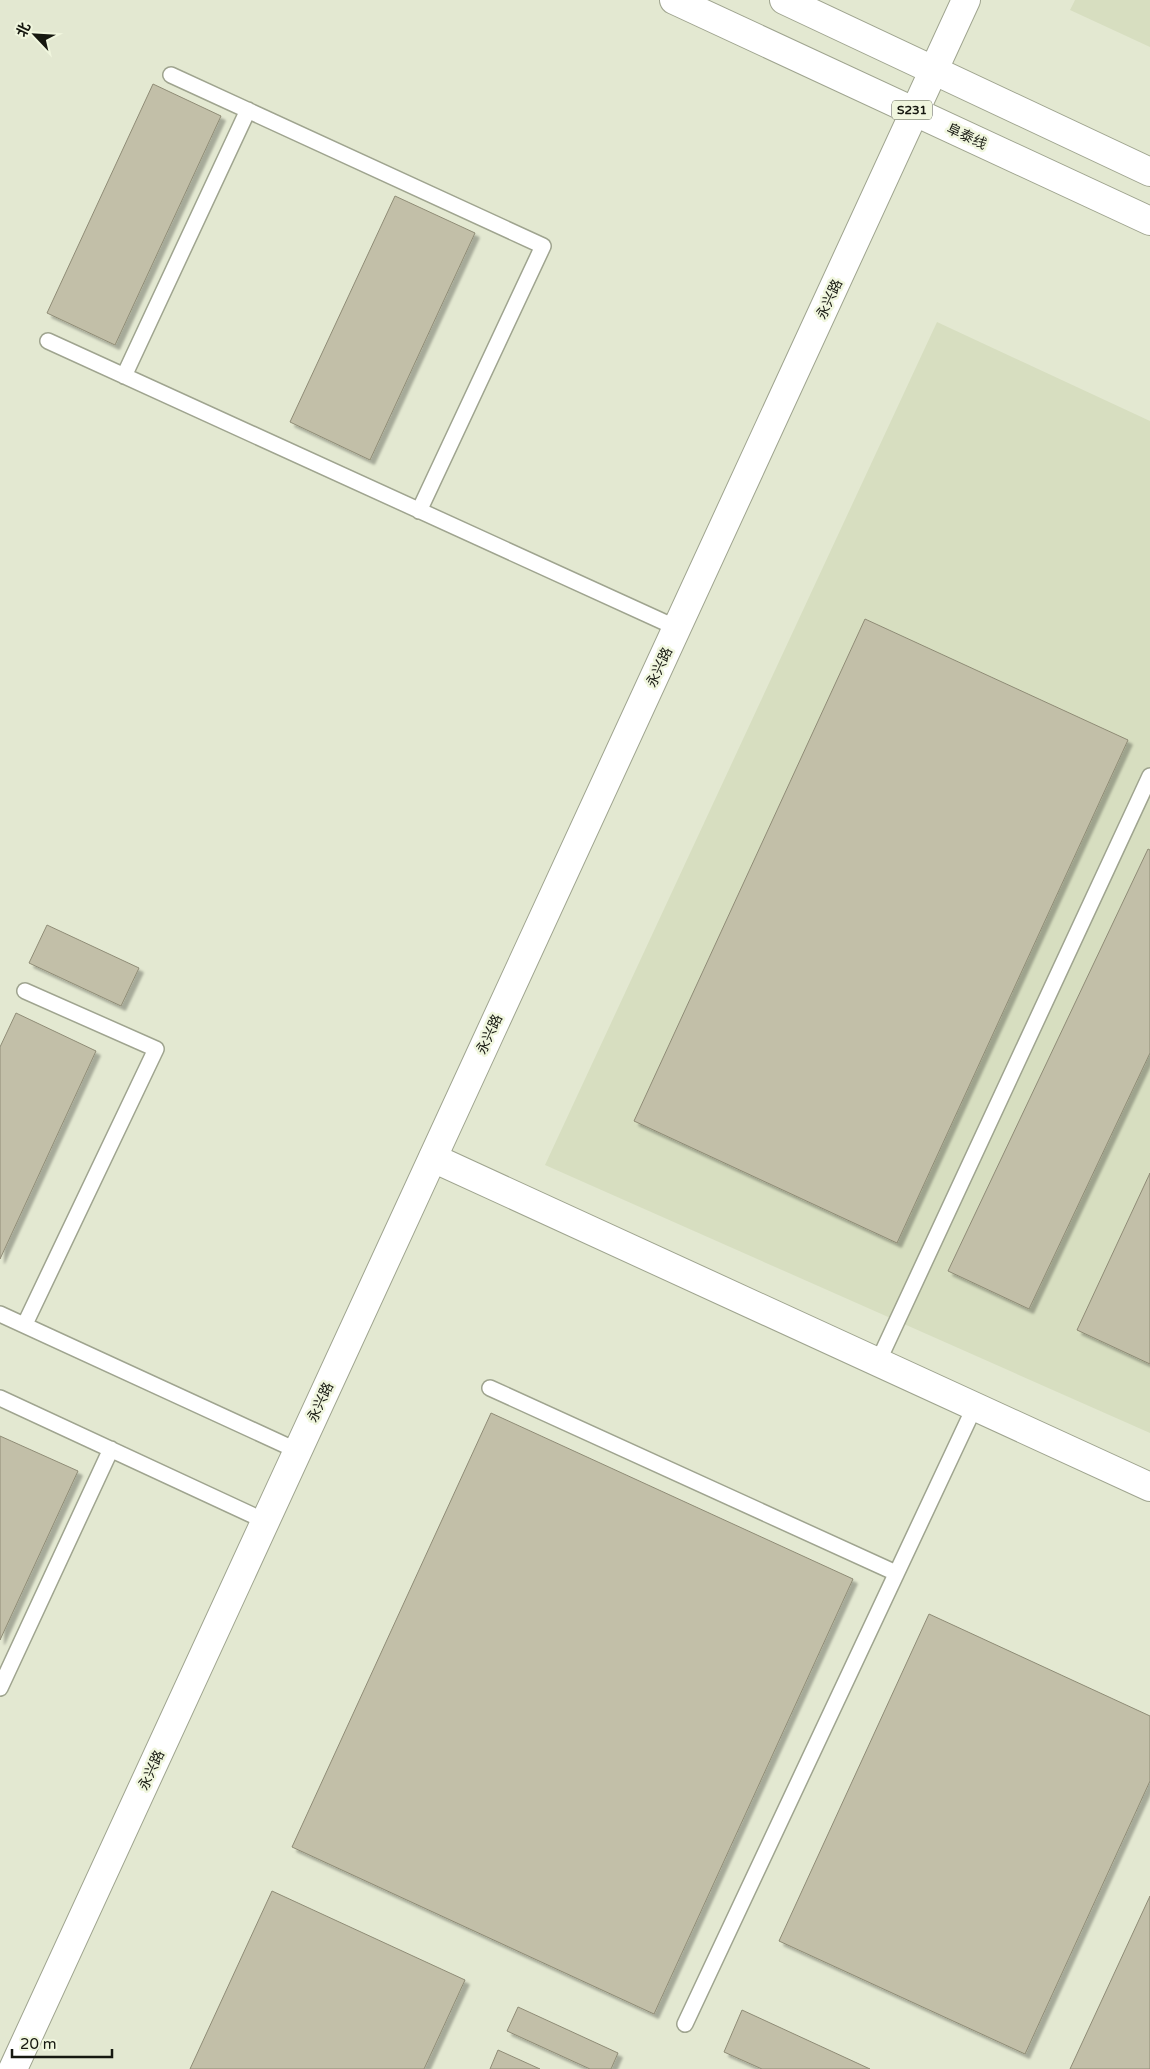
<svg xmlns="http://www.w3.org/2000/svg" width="1150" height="2069" font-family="'Varela Round','Noto Sans SC',sans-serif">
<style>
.built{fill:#d7dec0}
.building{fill:#c2bfa8;stroke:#8f8c76;filter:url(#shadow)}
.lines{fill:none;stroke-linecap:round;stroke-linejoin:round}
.lane-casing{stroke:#9fa48f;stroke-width:18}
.street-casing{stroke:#9fa48f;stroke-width:30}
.secondary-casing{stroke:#9fa48f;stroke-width:30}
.primary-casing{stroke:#9fa48f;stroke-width:30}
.lane{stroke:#fff;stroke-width:15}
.street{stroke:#fff;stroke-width:28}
.secondary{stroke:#fff;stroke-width:28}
.primary{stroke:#fff;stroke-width:28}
.labels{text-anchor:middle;stroke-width:5;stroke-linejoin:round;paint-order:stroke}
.shield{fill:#f0f6de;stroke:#575b4e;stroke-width:1}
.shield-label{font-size:12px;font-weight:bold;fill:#161810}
.street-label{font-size:14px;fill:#161810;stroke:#f0f6de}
</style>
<defs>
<filter id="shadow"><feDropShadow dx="4.5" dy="4.5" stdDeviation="1" flood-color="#0004"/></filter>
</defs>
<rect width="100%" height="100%" fill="#e3e8d1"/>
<path class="built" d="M1075,0H1150V47L1070,10Z
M937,322L1150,421V1433L545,1165Z"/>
<path class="building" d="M153,84L221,116L115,345L47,313Z
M395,196L475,233L370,460L290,422Z
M865,619L1128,740L897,1243L634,1121Z
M1148,849L1150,850V1053L1029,1309L948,1271Z
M47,925L139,968L121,1006L29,963Z
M16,1013L96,1051L0,1259V1047Z
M1150,1173V1364L1077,1330Z
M491,1413L853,1579L654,2014L292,1847Z
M0,1436L78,1471L0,1640Z
M929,1614L1150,1716V1781L1025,2054L779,1941Z
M272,1891L465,1980L424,2069H190Z
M1150,1896V2069H1070Z
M518,2007L618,2053L611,2069H590L507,2031Z
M742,2010L870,2069H762L724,2052Z
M498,2050L540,2069H490Z"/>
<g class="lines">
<defs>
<path id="lane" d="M171,75L543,246L419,511
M48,341L677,628
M124,376L248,110
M0,1314L298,1451
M25,1324L156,1049L25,991
M878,1362L1150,776
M490,1388L896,1573
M0,1398L265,1521
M0,1688L111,1449
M685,2024L975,1406"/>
<path id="street" d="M433,1158L1150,1487"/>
<path id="secondary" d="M13,2069L966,0"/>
<path id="primary" d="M674,0L1150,221
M784,0L1150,172"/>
</defs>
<use href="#lane" class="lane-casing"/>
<use href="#street" class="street-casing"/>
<use href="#secondary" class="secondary-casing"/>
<use href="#primary" class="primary-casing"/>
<use href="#lane" class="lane"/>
<use href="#street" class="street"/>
<use href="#secondary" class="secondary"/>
<use href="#primary" class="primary"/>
</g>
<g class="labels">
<rect class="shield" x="892" y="100.5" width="40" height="19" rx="4"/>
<g class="shield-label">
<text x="912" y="114">S231</text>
</g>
<g class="street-label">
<text transform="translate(967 136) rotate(25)" y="5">阜泰线</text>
<text transform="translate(829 299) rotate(-65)" y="5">永兴路</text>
<text transform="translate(659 667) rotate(-65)" y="5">永兴路</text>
<text transform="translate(489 1034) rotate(-65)" y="5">永兴路</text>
<text transform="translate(320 1402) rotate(-65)" y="5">永兴路</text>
<text transform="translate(151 1770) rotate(-65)" y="5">永兴路</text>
</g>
</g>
<g transform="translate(35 35) rotate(295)" stroke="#f0f6de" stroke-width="4" paint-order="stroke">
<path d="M0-4L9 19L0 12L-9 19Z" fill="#161810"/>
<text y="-8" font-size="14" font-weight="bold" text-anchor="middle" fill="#161810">北</text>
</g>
<path d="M12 2049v8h100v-8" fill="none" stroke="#161810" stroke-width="2.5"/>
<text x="20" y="2049" font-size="15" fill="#161810" stroke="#f0f6de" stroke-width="4" paint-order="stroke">20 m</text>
</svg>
